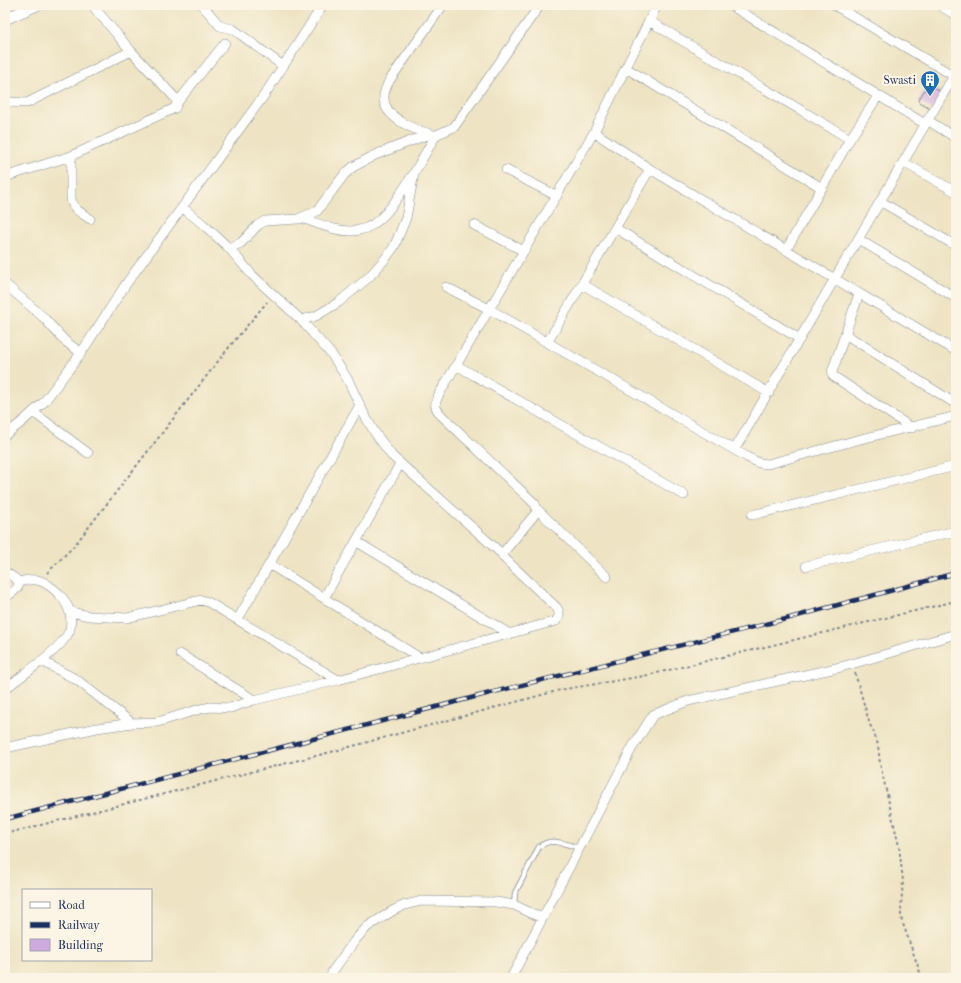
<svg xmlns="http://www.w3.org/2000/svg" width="961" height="983" font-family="'IM FELL French Canon',serif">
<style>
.building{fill:#cfaadf}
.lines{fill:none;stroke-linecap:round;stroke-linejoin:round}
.service-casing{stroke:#848a91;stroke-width:6}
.minor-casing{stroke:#848a91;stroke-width:10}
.tertiary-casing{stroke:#848a91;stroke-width:12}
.path{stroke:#848a91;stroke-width:2;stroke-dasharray:3 3;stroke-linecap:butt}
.service{stroke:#fff;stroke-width:4.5}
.minor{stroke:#fff;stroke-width:9}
.tertiary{stroke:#fff;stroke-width:11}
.rail-casing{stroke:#1b2f5e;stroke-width:4.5}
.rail{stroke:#fcf5e5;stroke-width:3;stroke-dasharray:9;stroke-linecap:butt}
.labels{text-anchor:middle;stroke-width:4;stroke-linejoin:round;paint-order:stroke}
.poi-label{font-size:12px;fill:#1b2f5e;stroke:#fcf5e5;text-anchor:end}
</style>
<rect width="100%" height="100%" fill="#fcf5e5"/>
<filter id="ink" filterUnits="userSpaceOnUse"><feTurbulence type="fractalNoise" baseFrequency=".025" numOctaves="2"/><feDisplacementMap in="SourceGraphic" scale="8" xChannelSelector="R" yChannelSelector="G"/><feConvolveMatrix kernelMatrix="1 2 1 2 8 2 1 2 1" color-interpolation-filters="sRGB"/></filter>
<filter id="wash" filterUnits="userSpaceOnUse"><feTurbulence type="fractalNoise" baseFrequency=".012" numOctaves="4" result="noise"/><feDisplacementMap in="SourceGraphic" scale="16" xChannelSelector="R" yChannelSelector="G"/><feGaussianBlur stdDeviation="0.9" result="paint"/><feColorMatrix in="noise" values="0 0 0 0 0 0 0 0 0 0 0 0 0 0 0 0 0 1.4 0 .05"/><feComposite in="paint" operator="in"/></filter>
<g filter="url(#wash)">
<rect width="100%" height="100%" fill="#eee4c4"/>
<g id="blocks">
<path class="building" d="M928,84L942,93L932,109L918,101Z"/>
</g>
</g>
<g filter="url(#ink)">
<use href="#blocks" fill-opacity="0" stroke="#848a91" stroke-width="1"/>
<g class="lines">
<defs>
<path id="service" d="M514,905L515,893L539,847C551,837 566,844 579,848"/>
<path id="minor" d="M202,5L220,26L233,29L283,66
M730,5L925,124
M834,5L954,76
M939,5L956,15
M649,21L850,139
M626,68L822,188
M5,103L8,102L27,103L131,51
M177,103L225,43
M927,120L956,138
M594,132L650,169L956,351
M431,134C414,130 382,117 384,96C384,91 387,86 389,81L443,5
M71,156V199C73,210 82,213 90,219
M903,162L956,192
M506,170L557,196
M5,177L71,156L175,108L177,103L176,99L131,51L92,5
M880,201L956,246
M182,207L204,225L229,248L252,275L301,320L332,355L348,380L364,414L375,433L392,456L502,554
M302,218C319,224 341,234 359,230C382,227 400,194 412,176
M474,225L524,251
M615,228L800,339
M858,239L956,298
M229,248L241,243L258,225L265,221L298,219L317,211L344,175L353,167L375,155L429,134
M786,250L850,139L878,96
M5,284L43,317L65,341L81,353
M582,284L769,393
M446,287L489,309L747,457L759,463L768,464L861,439L956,416
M859,294L832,372L833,376L912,428
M301,320L316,316L339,302L369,277L385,259L394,247L406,218L414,173L436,135L454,127L540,5
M845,334L956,404
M547,343L650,169
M456,365L684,495
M33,412L88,453
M5,435L22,422L44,402L81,353L126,284L265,94L323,5
M735,449L956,72
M537,509L607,577
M752,515L956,466
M357,542L510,634
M269,564L420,658
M806,566L956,531
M5,572C25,584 22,585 5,598
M324,598L400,464
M71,612L89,616L127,618L201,600L208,602L338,680
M238,619L360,405
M180,654L254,700
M42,661L77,680L132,723
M5,689C21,676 65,647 70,629C73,615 68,603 58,593C44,580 37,577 19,582
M5,748L97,728L132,723L158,722L200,709L211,707L230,708L254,700L338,680L556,621C560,616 560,613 557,608L503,557L502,554L536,513L537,509L535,504L441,415C435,408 434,405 438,396L594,132L657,5
M331,978L332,972L356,939L367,927L394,910L405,905L421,901L496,902L514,905L542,918
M511,978L632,748L653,715L688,701L841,667L956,634"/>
<path id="tertiary" d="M5,19L37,5"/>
</defs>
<use href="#service" class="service-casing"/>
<use href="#minor" class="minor-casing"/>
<use href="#tertiary" class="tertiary-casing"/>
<path class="path" d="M47,573L74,546L230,346L267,302
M855,673L870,725L873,730L878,745L880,764L899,846L903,881L901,906V918L922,978
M5,834L331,752L560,690L644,676L956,601"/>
<use href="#service" class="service"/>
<use href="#minor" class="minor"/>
<use href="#tertiary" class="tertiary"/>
<defs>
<path id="rail" d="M5,819L494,692L786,619L956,573"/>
</defs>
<use href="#rail" class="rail-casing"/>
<use href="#rail" class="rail"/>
</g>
</g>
<defs>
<symbol id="building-pin" viewBox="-11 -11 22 30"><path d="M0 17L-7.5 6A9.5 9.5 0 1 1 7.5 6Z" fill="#1f6fb2" stroke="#fcf5e5"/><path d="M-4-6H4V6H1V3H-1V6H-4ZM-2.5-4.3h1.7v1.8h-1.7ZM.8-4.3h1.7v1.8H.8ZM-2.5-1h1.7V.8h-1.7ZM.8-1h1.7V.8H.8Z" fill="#fff"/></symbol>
</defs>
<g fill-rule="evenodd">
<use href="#building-pin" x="919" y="69" width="22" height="30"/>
</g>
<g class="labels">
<g class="poi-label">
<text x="916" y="84">Swasti</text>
</g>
</g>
<rect width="961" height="983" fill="none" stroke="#fcf5e5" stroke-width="20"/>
<rect x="22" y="889" width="130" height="72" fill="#fcf5e5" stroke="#a2a6af"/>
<rect x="30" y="902" width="20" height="6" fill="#ffffff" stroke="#a2a6af"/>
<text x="58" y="909" font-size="12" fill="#1b2f5e">Road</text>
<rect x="30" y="922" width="20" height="6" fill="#1b2f5e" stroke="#a2a6af"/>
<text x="58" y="929" font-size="12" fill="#1b2f5e">Railway</text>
<rect x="30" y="939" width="20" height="12" fill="#cfaadf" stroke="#a2a6af"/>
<text x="58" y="949" font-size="12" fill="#1b2f5e">Building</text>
</svg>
